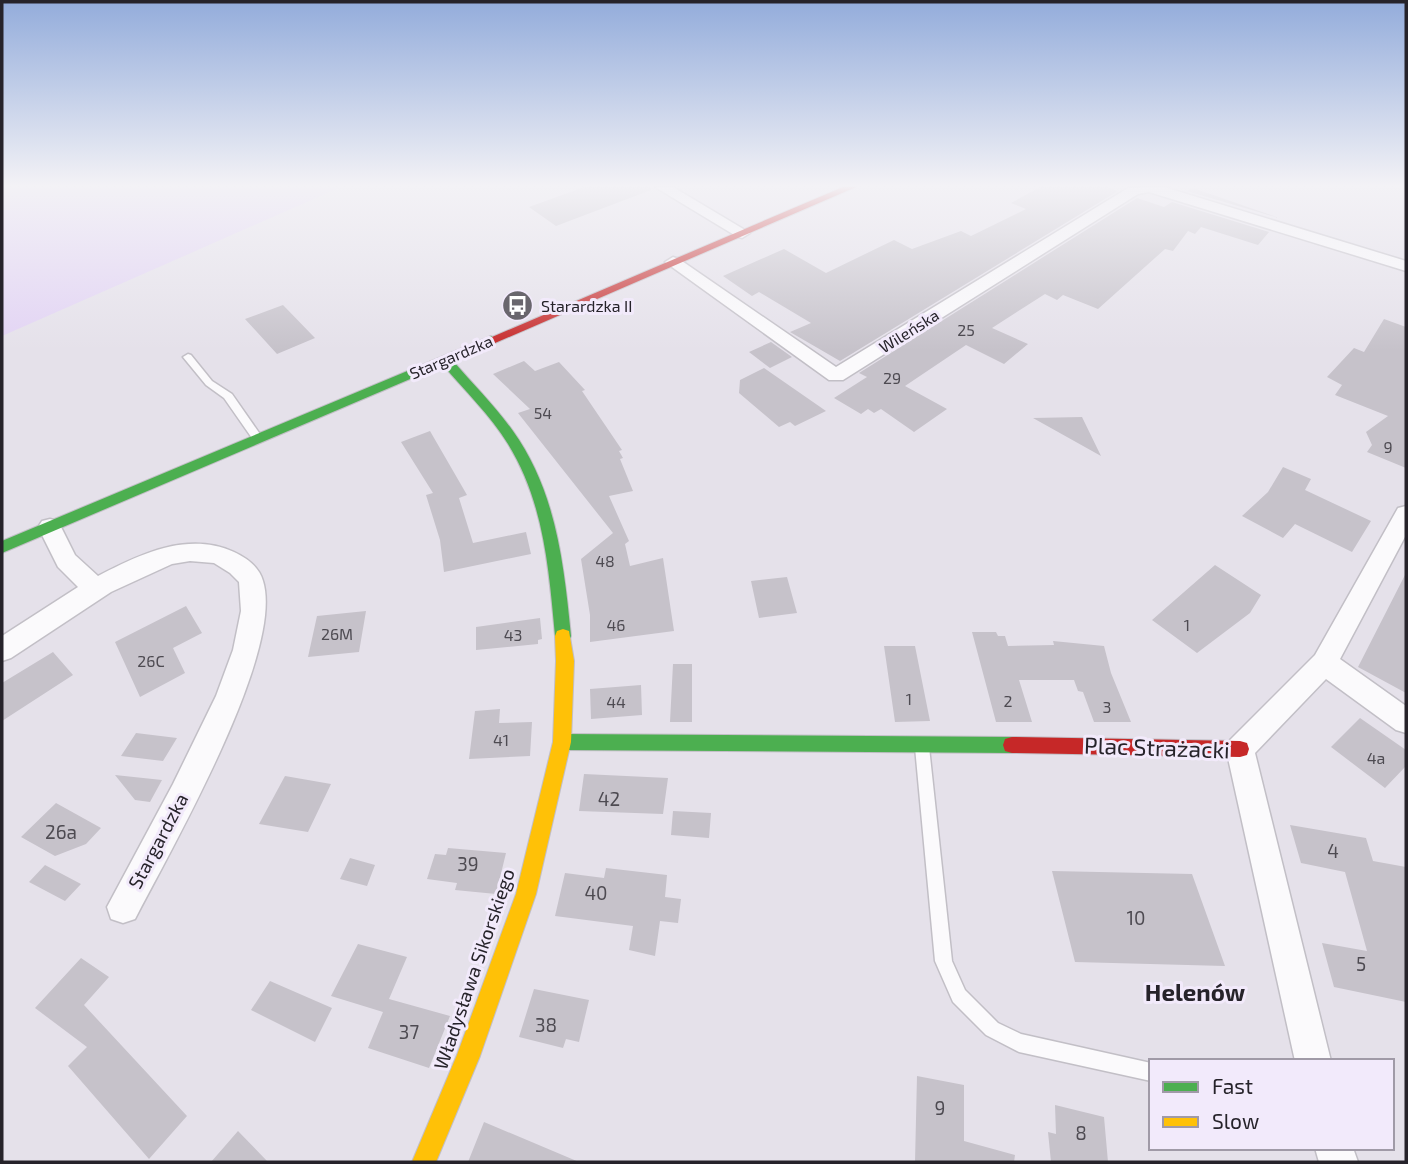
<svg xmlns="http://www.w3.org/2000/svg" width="1408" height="1164" font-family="'Exo 2',sans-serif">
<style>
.green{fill:#e2d3f4}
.building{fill:#c6c2ca}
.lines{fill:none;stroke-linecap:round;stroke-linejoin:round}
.lane-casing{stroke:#c2bfc6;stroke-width:3}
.street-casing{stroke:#c2bfc6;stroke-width:3}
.fast-casing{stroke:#c2bfc6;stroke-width:2}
.slow-casing{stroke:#c2bfc6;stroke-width:2}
.jam-casing{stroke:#c2bfc6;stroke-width:2}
.lane{fill:#fbfafc;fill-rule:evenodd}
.street{fill:#fbfafc;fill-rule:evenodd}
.fast{fill:#4caf50;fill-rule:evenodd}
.slow{fill:#ffc107;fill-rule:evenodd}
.jam{fill:#c62828;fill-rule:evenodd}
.labels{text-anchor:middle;stroke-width:6;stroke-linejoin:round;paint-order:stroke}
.far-poi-label{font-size:16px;fill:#26232a;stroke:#f2eafb;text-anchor:start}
.number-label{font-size:16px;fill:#4e4b52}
.far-street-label{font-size:16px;fill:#26232a;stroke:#f2eafb}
.near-number-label{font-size:19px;fill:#4e4b52}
.street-label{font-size:19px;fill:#26232a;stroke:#f2eafb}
.near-street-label{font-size:23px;fill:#26232a;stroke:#f2eafb}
.near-neighbourhood-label{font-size:24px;font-weight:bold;fill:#26232a;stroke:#f2eafb}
</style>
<rect width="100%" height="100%" fill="#e5e1ea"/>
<path class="green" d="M2,187H341L2,336Z"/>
<path class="building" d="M584,187H651V190L556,226L529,207Z
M1040,187H1107L1118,191L840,361L790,332L811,323L759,292L752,296L723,276L784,249L826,273L894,240L912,249L961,231L971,236L1026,209L1011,203Z
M1193,188L1279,218L1187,191Z
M1137,198L1164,207L1172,202L1269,232L1258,245L1201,227L1195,234L1188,231L1173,251L1165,249L1098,309L1063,295L1057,300L1045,294L992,328L1028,344L1004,364L966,345L905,386L947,409L914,432L881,409L874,413L868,409L861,414L834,398L867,377L859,373Z
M283,305L315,338L277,354L245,319Z
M1384,319L1406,327V468L1367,452L1372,445L1366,432L1388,416L1335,395L1342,385L1327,377L1354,348L1364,352Z
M771,342L792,357L770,368L749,352Z
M524,361L535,371L559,362L585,390L582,391L622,450L619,451L623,458L620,459L633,491L609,496L629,541L625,544L630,566L663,558L674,631L590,642V615L581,559L613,533L518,413L530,409L493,374Z
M764,368L826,411L795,426L790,422L779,427L739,393L740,380Z
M1082,417L1101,456L1033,418Z
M430,431L467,495L459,498L473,543L526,532L531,554L444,572L440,540L426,495L433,493L401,442Z
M1283,467L1311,479L1305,490L1371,521L1352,552L1295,524L1283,538L1242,516L1268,492Z
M1215,565L1261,595L1250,613L1197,653L1152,620Z
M1406,573V693L1358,667Z
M787,577L797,613L759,618L751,581Z
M186,606L202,633L173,648L185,673L140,697L115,642Z
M366,611L359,652L308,657L317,616Z
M540,618L542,639L538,640V644L476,650V627Z
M972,632H996L998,636H1005L1008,646L1054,645L1053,641L1104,646L1111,673L1131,722H1094L1083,692L1078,691L1074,680H1019L1032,722H996Z
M884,646H915L930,721L895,722Z
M53,652L73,675L2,721V683Z
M673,664H692V722H670Z
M641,685L642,715L591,719L590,689Z
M500,709L499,723L532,722L530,756L469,759L475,711Z
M1360,718L1406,750V766L1385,788L1331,747Z
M136,733L177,738L163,761L121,756Z
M584,774L668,778L663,814L579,811Z
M115,775L162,780L150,802L135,800Z
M285,776L331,784L308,832L259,824Z
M56,803L101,828L86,844L55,856L21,837Z
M673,811L711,813L709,838L671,835Z
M1290,825L1366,838L1373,861L1406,867V1002L1334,987L1322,943L1367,951L1345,872L1301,863Z
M448,848L506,853L496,894L455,890L457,883L427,879L435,854L446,855Z
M350,858L375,865L367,886L340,879Z
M45,865L81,884L65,901L29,882Z
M606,868L667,875L665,897L681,899L678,923L660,921L655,956L629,950L633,926L555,916L565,873L604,878Z
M1052,871L1192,874L1225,966L1075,962Z
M358,944L407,957L389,999L450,1016L429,1068L368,1048L383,1012L331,996Z
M81,958L109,977L84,1005L187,1116L149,1159L68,1066L87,1047L35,1008Z
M270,981L332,1008L315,1042L251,1010Z
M534,989L589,1000L579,1042L566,1039L563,1048L519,1037Z
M917,1076L964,1085V1141L1015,1155L1014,1162H915Z
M1055,1105L1104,1117L1108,1162H1051L1048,1132L1056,1134Z
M484,1122L579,1162H468Z
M238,1131L268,1162H211Z"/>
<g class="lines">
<defs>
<path id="lane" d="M188,354L191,355L212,381L232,394L262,437V441H254L224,398L206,385L183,357Z
M922,740L927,742L929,747L952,961L965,990L998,1023L1021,1034L1151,1063V1081L1019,1052L986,1035L953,1002L935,961L915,747L917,742Z"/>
<path id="street" d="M655,187H673L750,233L742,238L736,236Z
M1164,187L1406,261V271L1149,192L1138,194L843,380H829L665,262L673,257L679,259L836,367L1128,188Z
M1406,506V535L1340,659L1406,706V733L1396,730L1326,679L1255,753L1331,1061H1295L1226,749L1230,740L1315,655L1398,508Z
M50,519L58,521L75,555L98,576C140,554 188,531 234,552C247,558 259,567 263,581C285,652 170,851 135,919L123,923L111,919L107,907L173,784L216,696L233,650L241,611L239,582L230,573L214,563L190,561L172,564L111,592L11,658L2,661V636L78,587L58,567L38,527L42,521Z
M1315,1148H1353L1358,1162H1319Z"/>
<path id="fast" d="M491,336L497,340L495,343L453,361C473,384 495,406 513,431C556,491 564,564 571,636L569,641L563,643L557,641L555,636C549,570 544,502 508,444C490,415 465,391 443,365L2,553V541Z
M562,734L1012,737L1019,739L1021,745L1019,751L1012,753L562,750L556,748L553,742L556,736Z"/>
<path id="slow" d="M563,629L569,631L574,661L571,742L536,894L480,1056L436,1162H412L457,1055L516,894L553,742L556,661L555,636L557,631Z"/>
<path id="jam" d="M843,187H856L495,343L491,344L485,340Z
M1012,737L1240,741L1247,743L1249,749L1247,755L1240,757L1012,753L1005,751L1003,745L1005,739Z"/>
</defs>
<use href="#lane" class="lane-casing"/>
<use href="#street" class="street-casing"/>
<use href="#fast" class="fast-casing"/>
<use href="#slow" class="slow-casing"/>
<use href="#jam" class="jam-casing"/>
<use href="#lane" class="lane"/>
<use href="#street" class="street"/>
<use href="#fast" class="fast"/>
<use href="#slow" class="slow"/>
<use href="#jam" class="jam"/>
</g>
<linearGradient id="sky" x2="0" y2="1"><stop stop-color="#93acdb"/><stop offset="0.53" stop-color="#f3f2f6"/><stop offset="1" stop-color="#f3f2f6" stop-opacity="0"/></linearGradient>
<rect width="1408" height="350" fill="url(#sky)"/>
<defs>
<symbol id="bus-disc" viewBox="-11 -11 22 22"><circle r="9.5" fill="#69666d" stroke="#f2eafb"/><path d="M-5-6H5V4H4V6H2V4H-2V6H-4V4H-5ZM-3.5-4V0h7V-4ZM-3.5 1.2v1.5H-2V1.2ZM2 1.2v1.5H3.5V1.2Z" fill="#fff"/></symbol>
</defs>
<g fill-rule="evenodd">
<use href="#bus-disc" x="500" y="288" width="35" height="35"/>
</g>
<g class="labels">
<g class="far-poi-label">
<text x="541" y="312">Starardzka II</text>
</g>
<g class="number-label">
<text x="966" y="336">25</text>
<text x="892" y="384">29</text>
<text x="543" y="419">54</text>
<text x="1388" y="453">9</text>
<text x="605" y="567">48</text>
<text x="616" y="631">46</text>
<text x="1187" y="631">1</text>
<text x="337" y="640">26M</text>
<text x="513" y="641">43</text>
<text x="151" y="667">26C</text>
<text x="909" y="705">1</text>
<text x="1008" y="707">2</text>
<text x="616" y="708">44</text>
<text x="1107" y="713">3</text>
<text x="501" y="746">41</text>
<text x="1376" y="764">4a</text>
</g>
<g class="far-street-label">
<text transform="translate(909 331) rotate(-32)" y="6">Wileńska</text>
<text transform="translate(451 357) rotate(-23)" y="6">Stargardzka</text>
</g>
<g class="near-number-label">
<text x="609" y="806">42</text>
<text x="61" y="839">26a</text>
<text x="1333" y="858">4</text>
<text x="468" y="871">39</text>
<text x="596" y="900">40</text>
<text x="1136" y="925">10</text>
<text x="1361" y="971">5</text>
<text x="546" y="1032">38</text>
<text x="409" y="1039">37</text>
<text x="940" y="1115">9</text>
<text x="1081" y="1140">8</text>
</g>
<g class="street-label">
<text transform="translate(158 841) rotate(-62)" y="7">Stargardzka</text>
<text transform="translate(474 969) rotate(-71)" y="7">Władysława Sikorskiego</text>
</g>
<g class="near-street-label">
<text transform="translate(1157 748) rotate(2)" y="8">Plac Strażacki</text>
</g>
<g class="near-neighbourhood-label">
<text x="1195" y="1001">Helenów</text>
</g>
</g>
<rect width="1408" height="1164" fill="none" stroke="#26232a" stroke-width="7"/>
<rect x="1149" y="1059" width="245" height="91" fill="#f2eafb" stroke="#a09aa7" stroke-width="2"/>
<rect x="1163" y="1082" width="35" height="10" fill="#4caf50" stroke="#a09aa7" stroke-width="2"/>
<text x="1212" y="1094" font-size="21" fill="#26232a">Fast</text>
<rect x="1163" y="1117" width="35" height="10" fill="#ffc107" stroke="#a09aa7" stroke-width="2"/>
<text x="1212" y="1129" font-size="21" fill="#26232a">Slow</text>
</svg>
